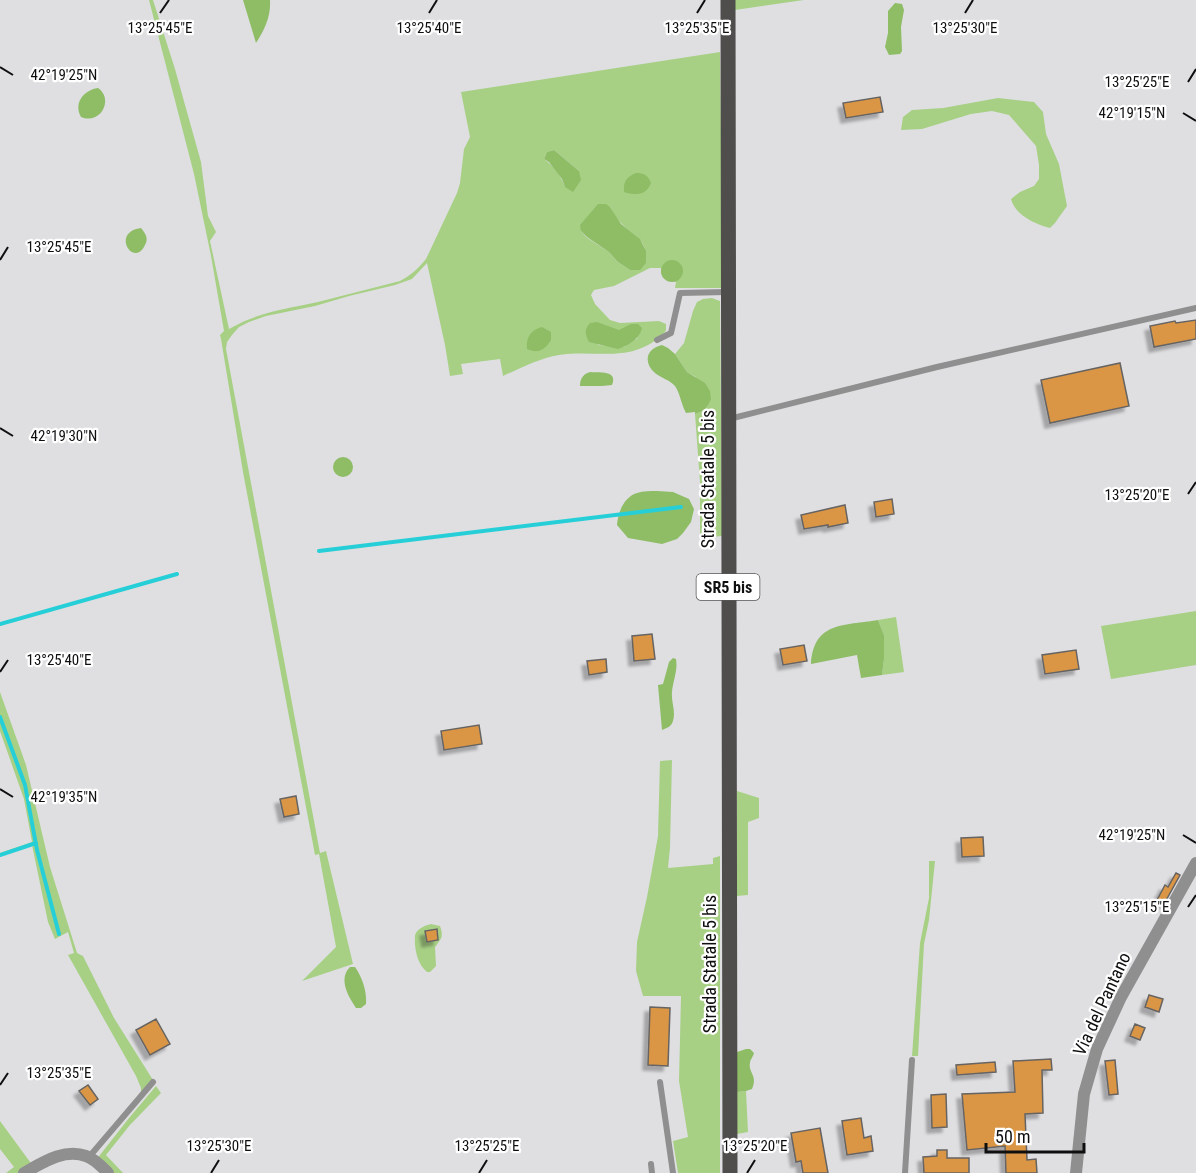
<svg xmlns="http://www.w3.org/2000/svg" width="1196" height="1173" font-family="'Roboto Condensed',sans-serif">
<style>
.green{fill:#a7d085;fill-rule:evenodd}
.forest{fill:#8ebd66}
.lines{fill:none;stroke-linecap:round;stroke-linejoin:round}
.stream{stroke:#26cfd7;stroke-width:4}
.building{fill:#da9645;stroke:#666462;stroke-width:1.5;filter:url(#shadow)}
.service{stroke:#908f8f;stroke-width:6}
.minor{stroke:#908f8f;stroke-width:12}
.primary{stroke:#504d4d;stroke-width:15}
.ticks{fill:none;stroke:#0f0f10;stroke-width:2}
.labels{text-anchor:middle;stroke-width:4.5;stroke-linejoin:round;paint-order:stroke}
.shield{fill:#fff;stroke:#575758;stroke-width:1.5}
.shield-label{font-size:16px;font-weight:bold;fill:#0f0f10}
.street-label{font-size:18px;fill:#0f0f10;stroke:#fff}
.ticks-label{font-size:15px;text-anchor:middle;fill:#0f0f10;stroke:#fff;stroke-width:4.5;stroke-linejoin:round;paint-order:stroke}
</style>
<defs>
<filter id="shadow"><feDropShadow dx="-5" dy="5" stdDeviation="1.5" flood-color="#0004"/></filter>
</defs>
<rect width="100%" height="100%" fill="#dfdfe2"/>
<path class="green" d="M149,0H153L175,69L201,162L208,216L216,232L210,241L229,329C258,312 286,309 318,302C345,295 373,288 400,281C411,275 418,269 426,259L457,193L460,183L464,149L470,137L461,92L720,52L723,288H675L676,282L663,278L661,273V268H650L614,286L594,290L591,295L595,304L610,320L620,323L659,321L666,324V330L665,332C633,365 597,349 559,355C540,358 521,368 503,376L500,359L461,364L463,374L450,376L445,345L427,263L412,279L395,285L349,296L315,306L266,316L249,322L239,327L232,335L227,342L226,349L320,853L326,851L353,964L302,981L336,947L319,854L315,855L243,472L221,339L220,335L224,331L211,256L194,174ZM554,150L579,171L565,187C561,176 554,166 544,159L547,152ZM610,207C613,212 616,219 621,223C636,239 647,237 646,263L630,270L618,262L609,252L586,237L581,231L594,209ZM609,327L638,338L628,343L624,347L598,345Z
M735,0H804L735,10Z
M998,98L1034,102L1043,112L1046,134L1059,164L1067,206L1055,223L1050,228C1035,224 1015,215 1011,199L1020,192L1034,186L1039,179V165L1036,146L1009,115L992,111L971,114L922,129L901,130L903,117L912,110L943,108Z
M712,298L720,301L722,536L700,538V482L695,414L703,411L696,377L687,372L675,354L684,343L693,311L697,302L703,299Z
M1196,611V665L1111,679L1101,626Z
M896,617L904,672L882,675L884,659V635L878,620Z
M0,692L26,765L50,867L77,953L83,956L114,1018L153,1080L141,1095V1088L136,1076L68,955L74,953L68,932L55,939L48,922L32,845L0,855V853L32,842L24,799L0,731Z
M672,760L670,848L668,868L713,864V858L720,856V1173H678L673,1141L688,1137L679,1081L681,996H643L636,971L637,942L647,897L658,836L660,761Z
M737,791L759,798V818L748,822V895L737,896Z
M929,861H935L929,920L924,944L918,1056H912L920,943L929,898Z
M431,924L440,926C444,937 441,939 435,947L436,966L430,972H427C417,964 414,948 415,935C418,928 424,926 431,924Z
M156,1086L161,1093L130,1125L106,1155L123,1173H110L96,1160L129,1118Z
M746,1091L748,1132L737,1134V1092Z
M0,1121L33,1166L22,1173H6L14,1167L0,1149Z"/>
<path class="forest" d="M243,0H270C271,16 265,29 256,43Z
M895,3L902,4L904,10L901,27L902,51L900,54L889,55L885,47L888,33V11Z
M98,88C114,99 101,125 81,117C73,103 84,90 98,88Z
M554,150L579,171L581,180L573,192L565,187L562,179L549,162L544,159L547,152Z
M636,173C644,173 648,175 651,183C647,195 636,196 624,192C623,181 627,177 636,173Z
M598,204H606L610,207L621,224L640,239L646,251V263L640,270H630L618,262L609,252L587,237L581,231L580,225Z
M141,228C145,233 149,238 145,245C134,269 110,232 141,228Z
M661 271a11 11 0 1 1 22 0a11 11 0 1 1-22 0Z
M597,322L619,330L631,324H638L642,328C640,339 627,346 618,349L589,342C585,334 584,330 590,323Z
M542,327L551,332V340C545,350 538,354 527,349C526,338 530,330 542,327Z
M662,345L668,348L675,354L687,372L705,383L710,391L711,399L708,405L703,411L695,414V412L686,413C681,404 680,393 675,386C670,380 661,378 655,373C643,362 646,349 662,345Z
M591,372C600,373 618,370 612,385L602,386H580C580,378 584,373 591,372Z
M333 467a10 10 0 1 1 20 0a10 10 0 1 1-20 0Z
M657,491L673,492L689,499L694,509L691,522L683,533L677,539L662,544L628,538L617,525C618,512 624,497 637,493C643,491 651,491 657,491Z
M878,620L884,635V659L882,675L861,678L857,655L811,664C814,621 844,626 878,620Z
M673,658L676,659C678,671 673,680 672,692C671,702 676,711 673,721C671,727 667,728 662,730L658,685L663,684L669,662Z
M350,967H355C362,977 367,991 366,1004L361,1008H356C348,996 338,979 350,967Z
M746,1049H750L754,1053C753,1057 750,1060 750,1063C748,1073 758,1075 752,1089L746,1091L737,1092V1052Z"/>
<g class="lines">
<path class="stream" d="M319,551L681,507
M0,624L177,574
M0,717L25,785L37,850L59,934
M0,855L36,843"/>
</g>
<path class="building" d="M880,97L883,112L846,118L843,103Z
M1196,320V339L1154,347L1150,326L1175,321L1176,323Z
M1120,363L1129,406L1050,423L1041,380Z
M892,499L894,514L876,517L874,502Z
M845,505L848,523L828,527V525L804,529L801,515Z
M652,634L655,659L634,661L632,636Z
M804,645L807,661L783,665L780,649Z
M1076,650L1079,669L1045,674L1042,655Z
M606,659L607,672L589,675L587,661Z
M479,725L482,744L444,750L441,731Z
M296,796L299,814L284,817L280,799Z
M983,837L984,856L962,857L961,838Z
M1176,873L1180,875L1164,904L1157,900L1165,885L1168,887Z
M437,929L438,940L427,942L425,931Z
M1149,995L1163,999L1159,1012L1145,1007Z
M650,1007L670,1008L668,1066L648,1065Z
M156,1019L170,1044L150,1055L136,1030Z
M1135,1024L1145,1028L1140,1040L1130,1036Z
M1051,1059L1052,1070H1042L1043,1113L1025,1114L1027,1160L1036,1159L1037,1173H1006L1005,1146L967,1150L962,1094L1015,1092L1013,1061Z
M1115,1060L1118,1094L1109,1095L1105,1061Z
M995,1062L996,1072L957,1075L956,1065Z
M88,1085L98,1099L90,1105L79,1091Z
M946,1094L947,1127L932,1128L931,1095Z
M861,1118L864,1138L871,1136L873,1151L847,1155L842,1121Z
M820,1128L828,1173H803L801,1161L796,1162L791,1133Z
M937,1150H947V1158H969V1173H924L923,1157L937,1156Z"/>
<g class="lines">
<path class="service" d="M657,340L671,333L680,293L727,292
M729,419L937,367L1196,308
M660,1082L673,1173
M89,1157L153,1082
M651,1164L652,1173
M905,1173L912,1060"/>
<path class="minor" d="M24,1173C42,1163 64,1148 86,1156C95,1159 102,1167 108,1173
M1076,1173L1084,1094L1097,1049L1121,997L1196,863"/>
<path class="primary" d="M728,0L730,1173"/>
</g>
<path class="ticks" d="M160,13L169,0M429,13L437,0M697,13L705,0M965,13L973,0M0,67L13,75M1188,82L1196,69M1183,113L1196,121M0,260L8,247M0,428L13,436M1188,494L1196,482M0,672L8,660M0,789L13,797M1183,835L1196,843M1188,907L1196,895M0,1085L8,1073M211,1173L219,1160M479,1173L487,1160M747,1173L755,1160"/>
<g class="labels">
<rect class="shield" x="696.5" y="574" width="63" height="26" rx="4.5"/>
<g class="shield-label">
<text x="728" y="593">SR5 bis</text>
</g>
<g class="street-label">
<text transform="translate(708 479) rotate(-90)" y="6">Strada Statale 5 bis</text>
<text transform="translate(710 964) rotate(-90)" y="6">Strada Statale 5 bis</text>
<text transform="translate(1102 1004) rotate(-65)" y="6">Via del Pantano</text>
</g>
</g>
<g class="ticks-label">
<text x="429" y="33">13°25'40"E</text>
<text x="160" y="33">13°25'45"E</text>
<text x="697" y="33">13°25'35"E</text>
<text x="965" y="33">13°25'30"E</text>
<text x="64" y="80">42°19'25"N</text>
<text x="1137" y="87">13°25'25"E</text>
<text x="1132" y="118">42°19'15"N</text>
<text x="59" y="252">13°25'45"E</text>
<text x="64" y="441">42°19'30"N</text>
<text x="1137" y="500">13°25'20"E</text>
<text x="59" y="665">13°25'40"E</text>
<text x="64" y="802">42°19'35"N</text>
<text x="1132" y="840">42°19'25"N</text>
<text x="1137" y="912">13°25'15"E</text>
<text x="59" y="1078">13°25'35"E</text>
<text x="219" y="1151">13°25'30"E</text>
<text x="487" y="1151">13°25'25"E</text>
<text x="755" y="1151">13°25'20"E</text>
</g>
<path d="M986 1143v9h98v-9" fill="none" stroke="#0f0f10" stroke-width="3"/>
<text x="995" y="1143" font-size="18" fill="#0f0f10" stroke="#ffffff" stroke-width="4.5" paint-order="stroke">50 m</text>
</svg>
